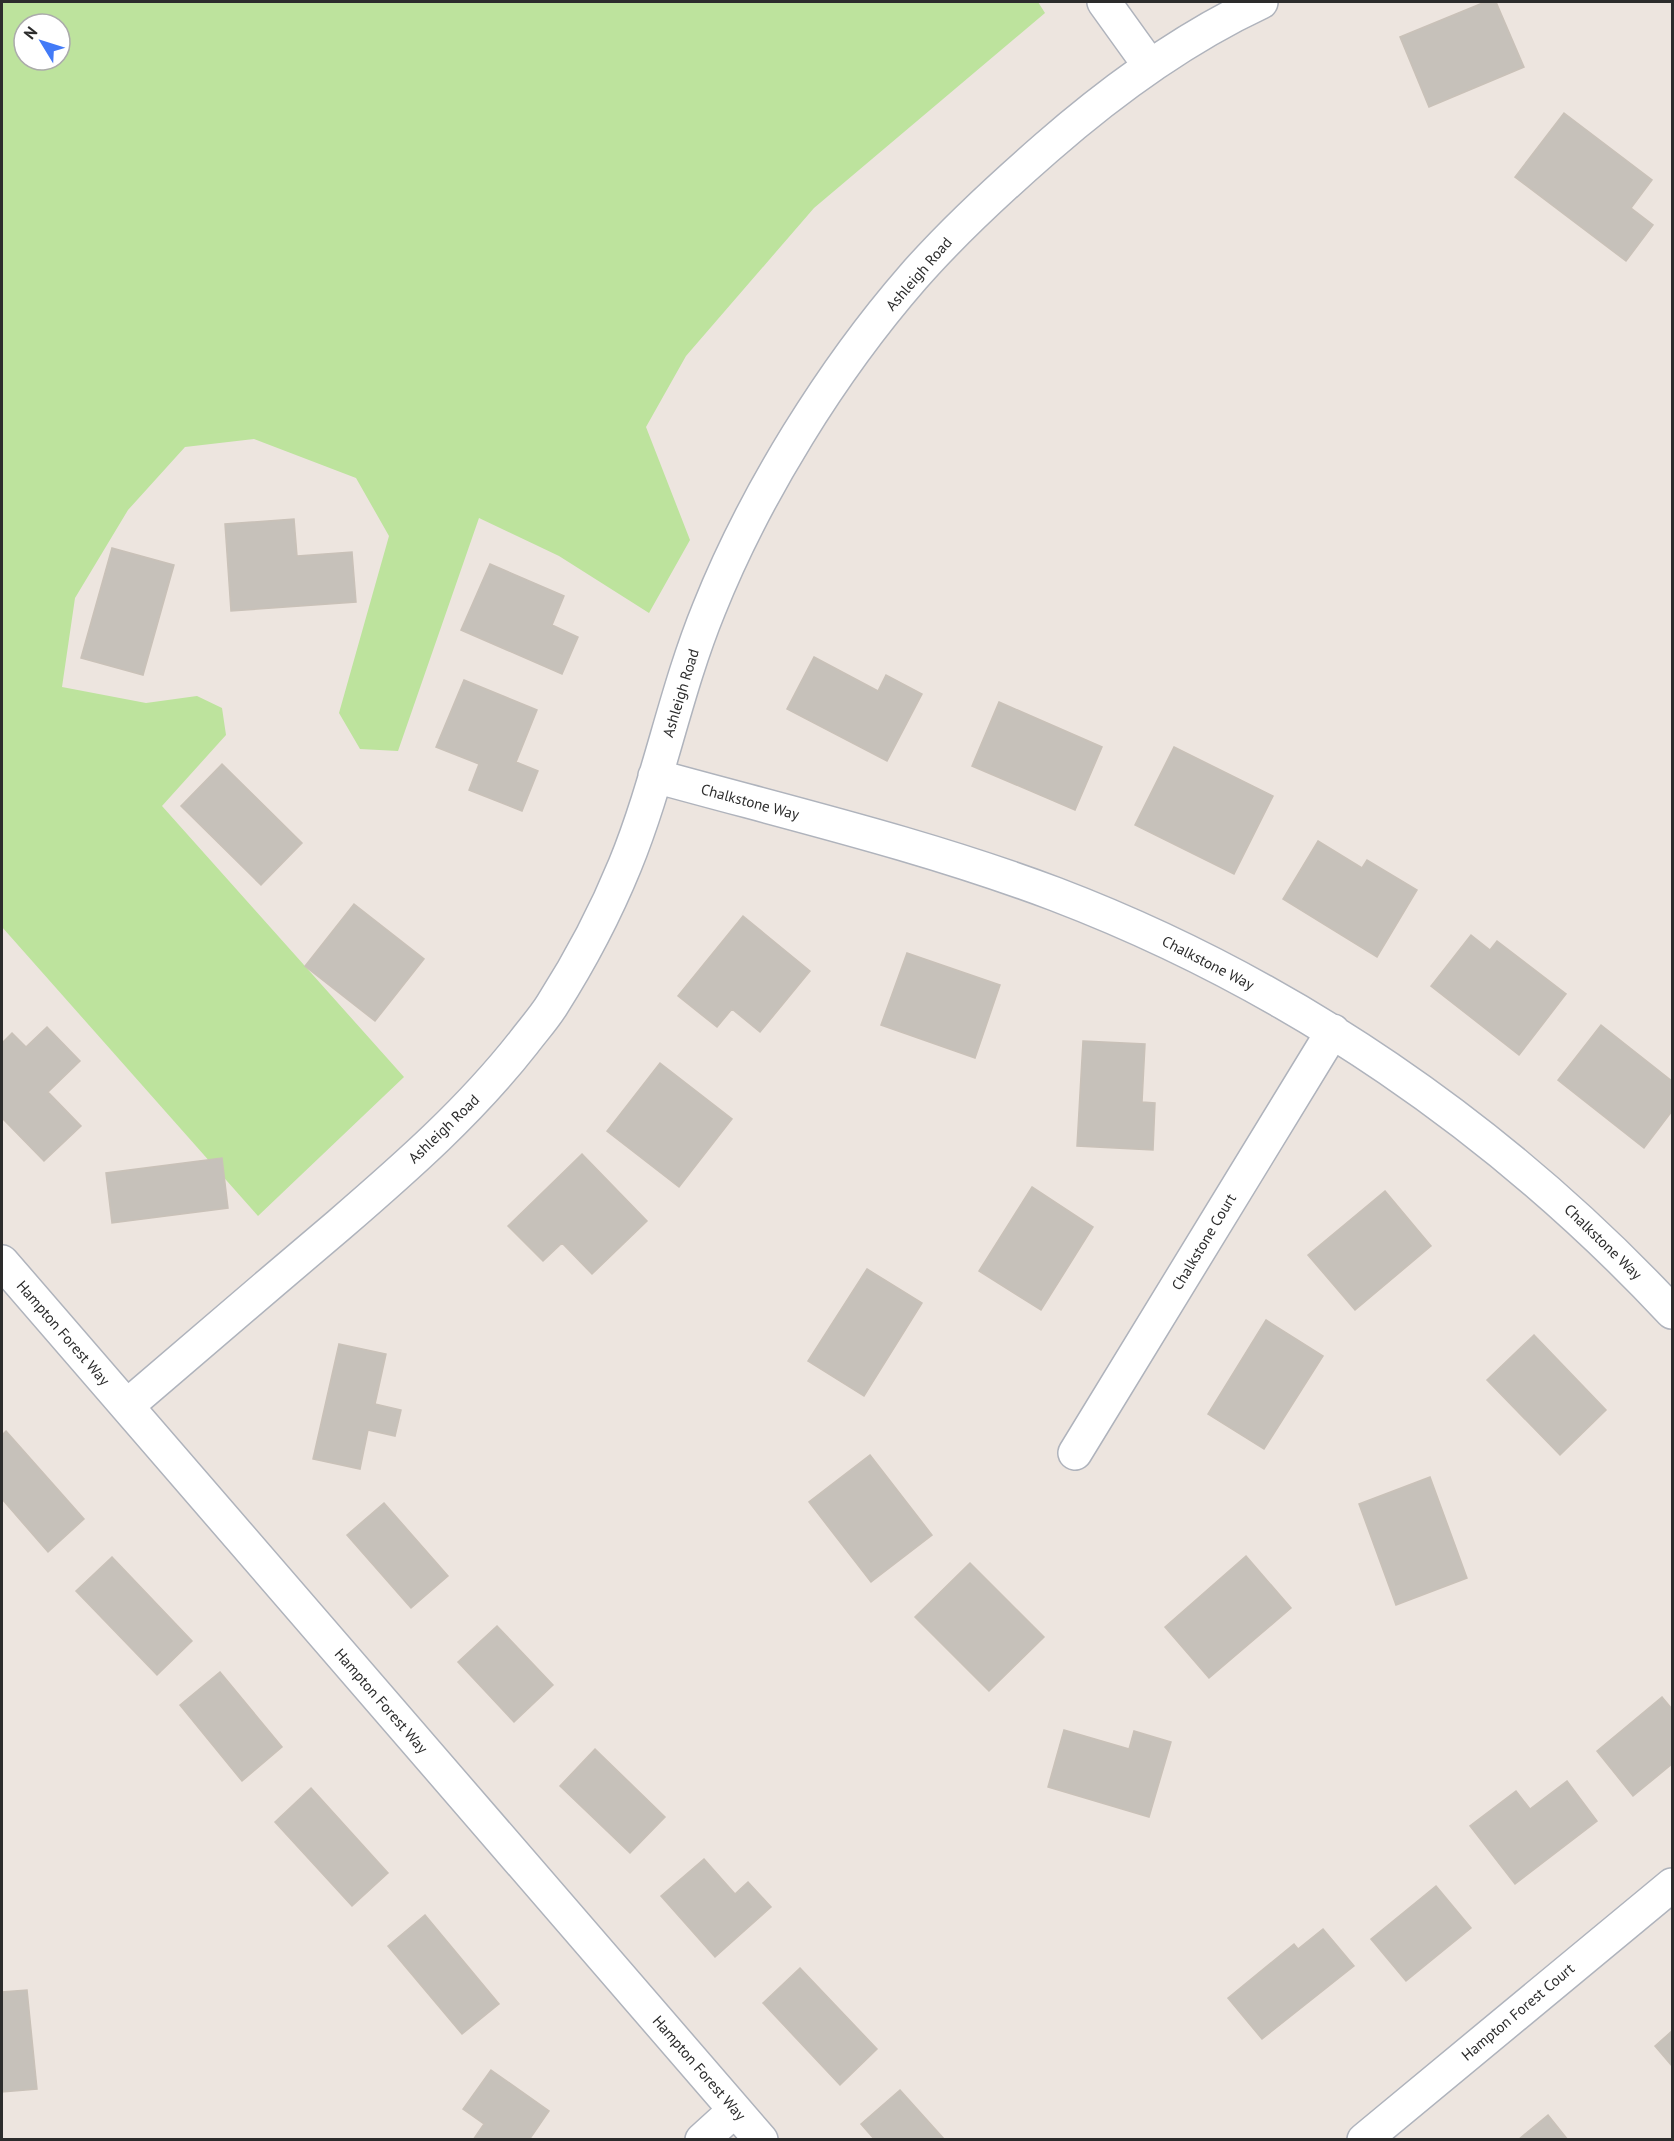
<svg xmlns="http://www.w3.org/2000/svg" width="1674" height="2141" font-family="'PT Sans',sans-serif">
<style>
.green{fill:#bde39d;fill-rule:evenodd}
.building{fill:#c6c1ba;stroke:#c9c1b8;stroke-width:1.5}
.lines{fill:none;stroke-linecap:round;stroke-linejoin:round}
.minor-casing{stroke:#afb3bc;stroke-width:36}
.minor{stroke:#fff;stroke-width:33}
.labels{text-anchor:middle;stroke-width:5;stroke-linejoin:round;paint-order:stroke}
.street-label{font-size:15px;fill:#2c2c2c;stroke:#fff}
</style>
<rect width="100%" height="100%" fill="#ede5df"/>
<path class="green" d="M2,2H1038L1045,13L814,208L686,356L646,427L690,540L649,613L559,556L479,518L398,751L360,749L339,713L389,536L356,478L254,439L185,447L128,510L75,598L62,687L146,703L197,696L222,708L226,735L162,806L404,1077L258,1216L2,927ZM24,24H60V60H24Z"/>
<path class="building" d="M1485,2H1496L1524,67L1429,107L1400,37Z
M1564,113L1652,180L1631,208L1653,225L1626,261L1515,177Z
M294,519L297,556L352,552L356,602L231,611L225,524Z
M112,548L174,565L143,675L81,658Z
M490,564L564,596L552,625L578,637L562,674L461,630Z
M814,657L878,691L886,675L922,694L887,761L787,709Z
M464,680L537,710L516,762L538,771L522,811L469,790L479,764L436,747Z
M999,702L1102,747L1075,810L972,766Z
M1174,747L1273,796L1234,874L1135,825Z
M222,764L302,843L261,885L181,806Z
M1318,841L1362,868L1367,860L1417,890L1377,957L1283,899Z
M354,904L424,959L375,1021L305,966Z
M743,916L810,971L760,1032L732,1009L717,1027L678,996Z
M1471,935L1490,950L1497,941L1566,994L1519,1055L1431,986Z
M907,953L1000,985L975,1058L881,1025Z
M1601,1025L1672,1081V1111L1644,1148L1558,1080Z
M47,1027L80,1061L48,1092L81,1126L44,1161L2,1118V1043L12,1033L26,1047Z
M1083,1041L1145,1044L1142,1102L1155,1103L1153,1150L1077,1146Z
M660,1063L732,1119L679,1187L607,1131Z
M582,1154L647,1221L592,1274L562,1243L543,1261L508,1226Z
M222,1158L228,1208L112,1223L106,1173Z
M1032,1187L1093,1227L1041,1310L979,1271Z
M1385,1191L1431,1246L1355,1310L1308,1255Z
M867,1269L922,1303L864,1396L808,1361Z
M1266,1320L1323,1356L1264,1449L1208,1414Z
M1534,1335L1606,1410L1560,1455L1487,1380Z
M339,1344L386,1354L375,1404L401,1410L395,1436L368,1430L360,1469L313,1459Z
M6,1431L84,1519L48,1552L2,1499V1435Z
M870,1455L932,1535L871,1582L809,1502Z
M1430,1477L1467,1578L1396,1605L1359,1504Z
M384,1503L448,1576L411,1608L347,1535Z
M1246,1556L1291,1608L1209,1678L1165,1627Z
M112,1557L192,1641L157,1675L76,1591Z
M970,1563L1044,1637L989,1691L915,1617Z
M497,1626L553,1685L514,1722L458,1662Z
M220,1672L282,1747L242,1781L180,1705Z
M1662,1697L1672,1709V1764L1633,1796L1597,1751Z
M1064,1730L1129,1749L1134,1731L1171,1742L1149,1817L1048,1787Z
M595,1749L665,1817L630,1853L560,1786Z
M1567,1781L1597,1821L1515,1884L1470,1826L1516,1791L1530,1809Z
M311,1788L388,1873L352,1906L275,1822Z
M704,1859L735,1894L748,1882L771,1907L715,1957L661,1896Z
M1436,1886L1471,1928L1406,1981L1371,1939Z
M425,1915L499,2004L462,2034L388,1946Z
M1323,1929L1354,1966L1262,2039L1228,1998L1294,1944L1298,1949Z
M800,1968L877,2049L840,2085L763,2003Z
M27,1990L37,2089L2,2092V1992Z
M1672,2031V2066L1655,2046Z
M491,2070L549,2111L529,2140H473L484,2124L463,2109Z
M900,2090L945,2140H875L861,2124Z
M1548,2115L1568,2140H1518Z"/>
<g class="lines">
<defs>
<path id="minor" d="M1104,2L1150,66
M655,776C789,813 925,845 1055,894C1291,984 1501,1129 1672,1312
M2,1262L761,2140
M127,1406C197,1346 268,1285 339,1225C405,1168 470,1111 524,1042C533,1030 544,1018 552,1005C580,961 605,914 625,865C659,782 675,692 709,609C755,494 832,370 913,277C954,230 999,189 1046,148C1110,92 1184,38 1261,2
M1075,1453L1333,1031
M702,2140L735,2110
M1364,2140L1672,1885"/>
</defs>
<use href="#minor" class="minor-casing"/>
<use href="#minor" class="minor"/>
</g>
<g class="labels">
<g class="street-label">
<text transform="translate(919 274) rotate(-49)" y="5">Ashleigh Road</text>
<text transform="translate(681 693) rotate(-73)" y="5">Ashleigh Road</text>
<text transform="translate(750 802) rotate(15)" y="5">Chalkstone Way</text>
<text transform="translate(1208 963) rotate(27)" y="5">Chalkstone Way</text>
<text transform="translate(444 1129) rotate(-44)" y="5">Ashleigh Road</text>
<text transform="translate(1204 1242) rotate(-59)" y="5">Chalkstone Court</text>
<text transform="translate(1603 1242) rotate(44)" y="5">Chalkstone Way</text>
<text transform="translate(63 1333) rotate(49)" y="5">Hampton Forest Way</text>
<text transform="translate(381 1701) rotate(49)" y="5">Hampton Forest Way</text>
<text transform="translate(1518 2012) rotate(-40)" y="5">Hampton Forest Court</text>
<text transform="translate(699 2068) rotate(49)" y="5">Hampton Forest Way</text>
</g>
</g>
<rect width="1674" height="2141" fill="none" stroke="#2c2c2c" stroke-width="6"/>
<g transform="translate(42 42) rotate(308)"><circle r="28" fill="#ffffff" stroke="#ababab" stroke-width="1.5"/>
<path d="M0-4.5L10 22L0 15L-10 22Z" fill="#427af7"/>
<text y="-9" font-size="16" font-weight="bold" text-anchor="middle" fill="#2c2c2c">N</text>
</g>
</svg>
